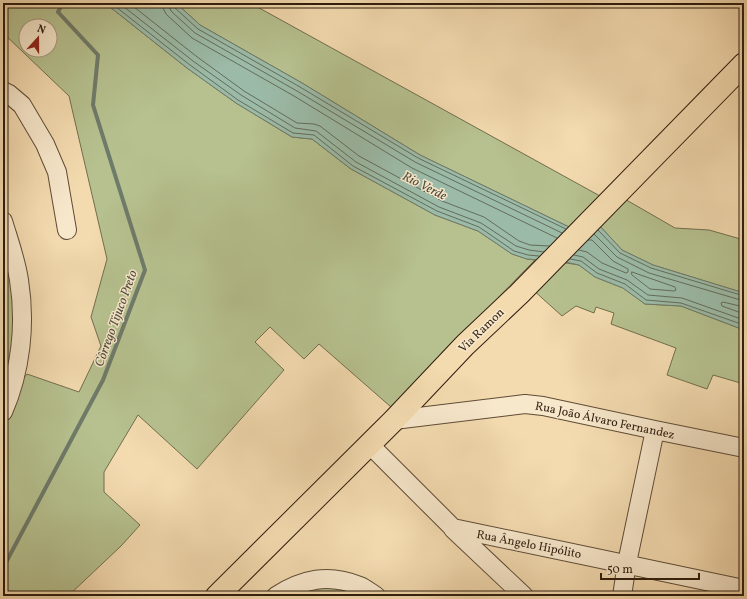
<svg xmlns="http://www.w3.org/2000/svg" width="747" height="599" font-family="Vollkorn,serif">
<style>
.green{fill:#b6c18f;stroke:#726e4e;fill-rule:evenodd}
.water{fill:#9bbba8;stroke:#6f7b6a}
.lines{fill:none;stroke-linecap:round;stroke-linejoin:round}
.shore{stroke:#646c5a;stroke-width:1}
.stream{stroke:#6f7b6a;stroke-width:4}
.minor-casing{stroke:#5f4c36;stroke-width:20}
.major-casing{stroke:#2e1c0d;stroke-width:24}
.minor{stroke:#f7e7cb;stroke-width:18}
.major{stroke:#f3daaf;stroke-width:22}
.labels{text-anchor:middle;stroke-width:3;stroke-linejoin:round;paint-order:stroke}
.street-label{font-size:12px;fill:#2e1c0d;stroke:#f7e7cb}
.water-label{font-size:13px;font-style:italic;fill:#4f4c3c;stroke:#f7e7cb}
</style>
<rect width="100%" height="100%" fill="#f3daaf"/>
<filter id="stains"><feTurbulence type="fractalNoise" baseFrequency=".005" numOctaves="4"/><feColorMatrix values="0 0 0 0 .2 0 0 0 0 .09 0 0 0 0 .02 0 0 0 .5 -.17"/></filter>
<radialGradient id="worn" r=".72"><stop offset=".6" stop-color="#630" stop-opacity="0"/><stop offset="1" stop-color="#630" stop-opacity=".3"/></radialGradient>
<path class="green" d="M3,3H105L187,68L236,103L292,137L312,139L351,169L435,215L478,231L512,254L527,259L535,260L391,407L319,344L304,359L270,327L255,342L284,370L197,469L138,415L104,472V492L140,525L121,546L68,596H3V427L7,420L16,388L27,374L79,392L101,346L91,317L107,259L69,96L3,33ZM26,26H50V50H26Z
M176,3H252V4L600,196L569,227L420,155L302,83L200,25Z
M623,198L675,228L709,230L744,240V293L653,265L622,250L598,224Z
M3,244L11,265L16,336L3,400Z
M560,262L579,265L595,277L623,288L645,304L681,306L744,330V384L713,375L707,389L667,375L676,348L611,324L614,313L596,307L594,313L576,306L562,316L532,289Z
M322,586H344L366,596H296L301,593Z"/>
<path class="water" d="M105,3H176L200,25L302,83L420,155L569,227L598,224L622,250L653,265L744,293V330L681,306L645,304L623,288L595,277L579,265L566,262L527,259L512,254L478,231L435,215L351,169L312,139L292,137L236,103L187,68Z"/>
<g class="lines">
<path class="shore" d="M111,3L190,65L238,100L293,133L314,135L353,166L437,211L479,227L514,251L528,255L539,256
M119,3L193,61L241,95L295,128L316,131L356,162L439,207L481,223L516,246L529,250L544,252
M129,3L196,56L244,91L297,123L314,124L320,126L359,156L442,201L484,217L519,241L530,245L549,246
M162,3L163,8L166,14L192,38L294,96L412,168L557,238
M168,3L171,11L195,33L297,91L415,162L562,233
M173,3L175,8L198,29L300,87L418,158L566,229
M598,230L620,253L651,268L744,296
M594,234L617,257L649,273L744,301
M579,250L587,252L602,263L626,273L628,272V269L613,261L592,240H588
M574,255L583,257L599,269L627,280L648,295L682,298L744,320
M570,259L581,261L597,273L625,284L646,300L681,303L744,325
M632,272L675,287L676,290L674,291L650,289L632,275Z
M744,307L723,302L721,303L722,306L744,314"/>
<path class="stream" d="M3,568L103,380L145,270L93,105L98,55L58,12L63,3"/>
<defs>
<path id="minor" d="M3,91L9,94L22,105L45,144L57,172L67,230
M3,221C9,241 16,260 19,280C26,324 21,371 3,412
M394,420L525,404L543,406L655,430L744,448
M369,444L453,528L744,589
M453,529L524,596
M276,596C303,579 328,573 360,586C365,588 371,593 376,596
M622,596L627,563L655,430"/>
<path id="major" d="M217,596L394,420L465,345L519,294L744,64"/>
</defs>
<use href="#minor" class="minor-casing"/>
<use href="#major" class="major-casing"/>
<use href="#minor" class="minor"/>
<use href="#major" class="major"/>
</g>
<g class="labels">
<g class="street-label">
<text transform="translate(481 330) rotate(-44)" y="4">Via Ramon</text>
<text transform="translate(605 420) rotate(12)" y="4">Rua João Álvaro Fernandez</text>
<text transform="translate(529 544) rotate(11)" y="4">Rua Ângelo Hipólito</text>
</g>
<g class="water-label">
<text transform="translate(425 185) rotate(27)" y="5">Rio Verde</text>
<text transform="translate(115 318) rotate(-70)" y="5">Côrrego Tijuco Preto</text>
</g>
</g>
<rect width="747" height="599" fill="none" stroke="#f3daaf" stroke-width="16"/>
<rect x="4" y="4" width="739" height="591" fill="none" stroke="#2e1c0d" stroke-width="2"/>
<rect x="8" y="8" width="731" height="583" fill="none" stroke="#2e1c0d"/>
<g transform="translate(38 38) rotate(21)"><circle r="19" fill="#f7e7cb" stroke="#a7967f"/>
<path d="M0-3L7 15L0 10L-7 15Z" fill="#8f2418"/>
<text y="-6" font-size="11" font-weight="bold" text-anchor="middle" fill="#2e1c0d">N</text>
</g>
<path d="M601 573v6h98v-6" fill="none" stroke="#2e1c0d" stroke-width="2"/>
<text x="607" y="573" font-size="12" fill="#2e1c0d" stroke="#f7e7cb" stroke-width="3" paint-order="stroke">50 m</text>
<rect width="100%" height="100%" filter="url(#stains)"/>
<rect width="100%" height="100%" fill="url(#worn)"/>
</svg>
